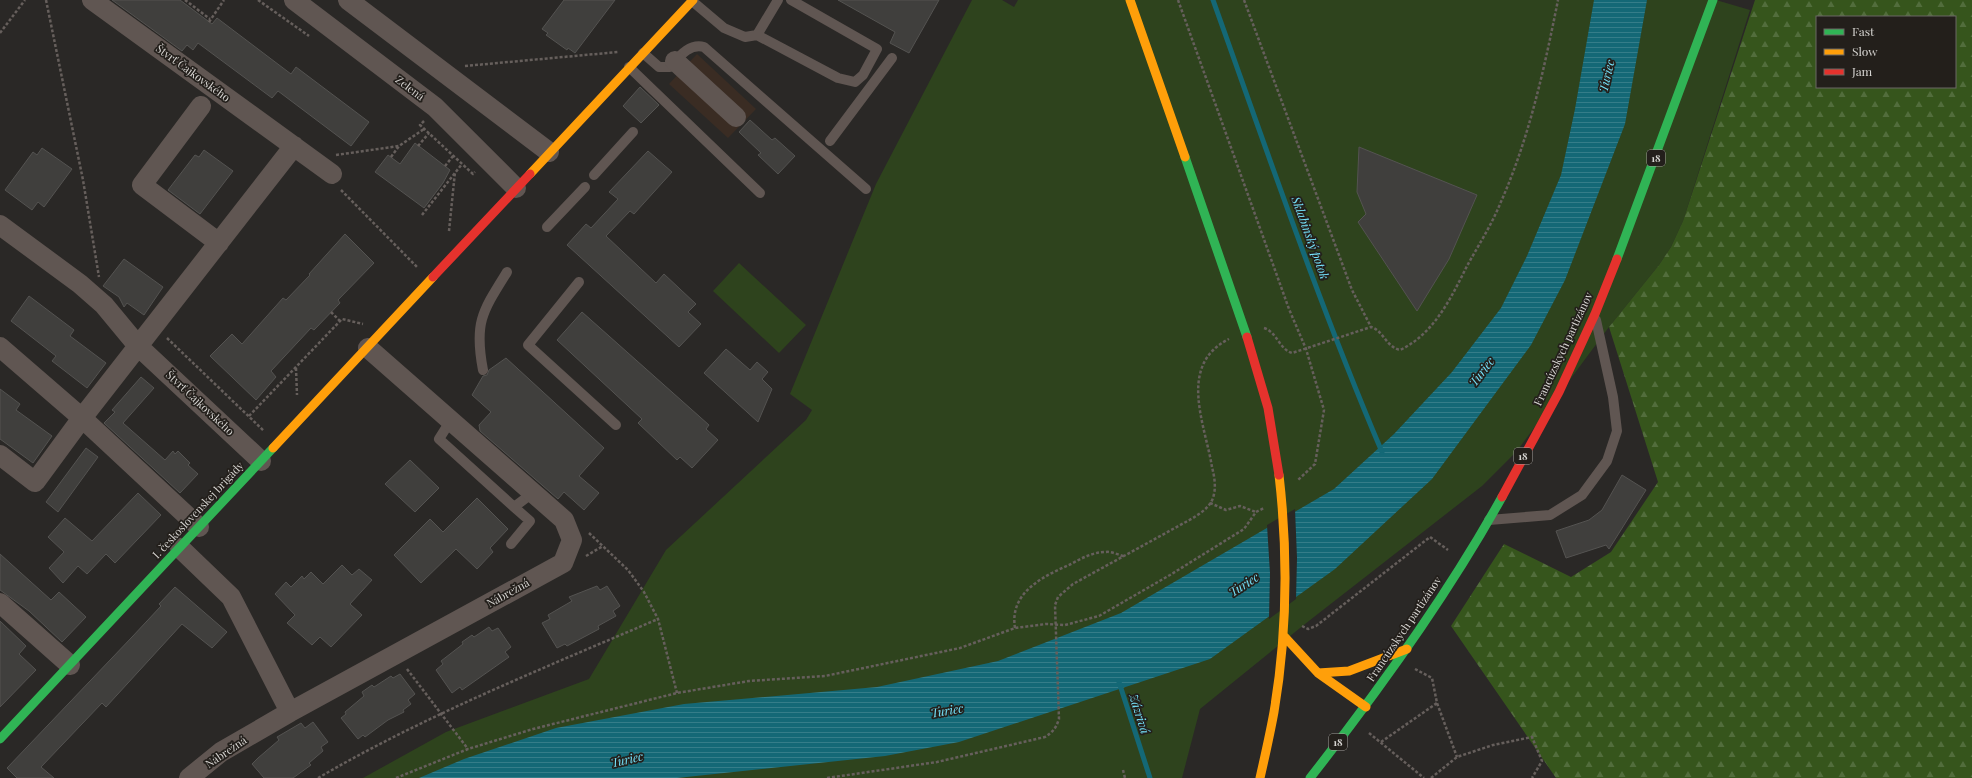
<svg xmlns="http://www.w3.org/2000/svg" width="1972" height="778" font-family="'Playfair Display',serif">
<style>
.commercial{fill:#3a2c23}
.grass{fill:#2e431d}
.forest{fill:url(#forest-firs);fill-rule:evenodd}
.water{fill:url(#water-rules)}
.pier{fill:#2a2826}
.lines{fill:none;stroke-linecap:round;stroke-linejoin:round}
.stream{stroke:#146876;stroke-width:5}
.building{fill:#403f3d;stroke:#545351}
.path{stroke:#665f5c;stroke-width:2.5;stroke-dasharray:3 2;stroke-linecap:butt}
.lane{stroke:#605652;stroke-width:10}
.street{stroke:#605652;stroke-width:20}
.fast{stroke:#30b455;stroke-width:9}
.slow{stroke:#ff9f0a;stroke-width:9}
.jam{stroke:#e5322d;stroke-width:9}
.labels{text-anchor:middle;stroke-width:3.5;stroke-linejoin:round;paint-order:stroke}
.shield{fill:#231f1b;stroke:#a19e9b;stroke-width:1}
.shield-label{font-size:10px;font-weight:bold;fill:#d7d5d2}
.street-label{font-size:11px;fill:#d7d5d2;stroke:#231f1b}
.water-label{font-size:12px;font-style:italic;fill:#75e3fb;stroke:#231f1b}
</style>
<defs>
<pattern id="forest-firs" width="22" height="20" patternUnits="userSpaceOnUse"><rect width="22" height="20" fill="#36551c"/><path d="M5 1l3.5 6h-7zM16 11l3.5 6h-7z" fill="#526d3c"/></pattern>
<pattern id="water-rules" width="6" height="5" patternUnits="userSpaceOnUse"><rect width="6" height="5" fill="#146876"/><path d="M0 2.5h6" fill="none" stroke="#357d89"/></pattern>
</defs>
<rect width="100%" height="100%" fill="#2a2826"/>
<path class="commercial" d="M697,54L756,109L728,138L669,84Z"/>
<path class="grass" d="M972,0H1002L1014,7L1018,0H1716L1750,10L1683,221L1671,247L1659,265L1609,327L1517,451L1482,486L1305,624L1200,709L1182,778H363L446,732L589,679L666,550L806,420L812,410L790,394L876,184Z
M739,263L806,325L779,353L713,291Z"/>
<path class="forest" d="M1755,0H1972V778H1556L1451,626L1504,544L1571,577L1611,552L1658,482L1609,327L1659,265L1671,247L1683,221ZM1817,17H1955V87H1817Z"/>
<path class="water" d="M1594,0H1647L1625,124L1565,280L1531,345L1432,479L1335,569L1210,659L959,742L885,756L677,778H419L464,759L556,728L684,704L877,687L998,661L1121,613L1334,489L1394,434L1452,372L1501,308L1527,256L1561,175L1575,109Z"/>
<path class="pier" d="M1295,509L1297,558L1296,599L1269,619L1270,573L1267,525Z"/>
<g class="lines">
<path class="stream" d="M1213,0C1267,151 1319,304 1382,452
M1119,682L1150,778"/>
</g>
<path class="building" d="M112,0H180L212,24L217,18L291,74L296,67L369,122L351,146L278,91L272,98L198,43L193,50L187,45L182,51Z
M564,0H615L575,53L568,48L567,50L546,35L548,33L542,29Z
M838,0H939L909,53L890,43L895,32Z
M640,87L659,105L641,123L623,106Z
M750,120L772,140L775,138L795,156L778,174L758,155L761,153L739,132Z
M415,143L450,170L443,183L424,208L375,172L388,155L400,164Z
M1359,147L1477,195L1449,259L1417,311L1358,222L1366,214L1357,192Z
M42,148L72,169L44,207L38,202L32,210L5,190L33,152L37,155Z
M204,150L233,171L200,214L168,190L195,155L199,157Z
M648,151L672,172L634,214L630,211L606,236L656,283L664,274L696,304L688,312L701,324L679,347L567,245L586,224L591,228L618,199L609,192Z
M345,234L374,263L338,300L340,303L314,330L311,328L271,371L276,377L256,400L210,356L232,334L242,344L283,298L286,300L310,275L309,274Z
M124,259L163,287L144,315L127,303L124,307L119,297L103,286Z
M29,296L74,330L70,336L106,363L87,388L52,361L56,356L11,321Z
M582,312L709,425L706,429L718,440L692,468L680,457L677,460L638,423L642,419L557,340Z
M726,349L750,370L757,362L768,372L762,379L772,389L758,422L704,373Z
M506,358L604,448L579,476L599,493L584,510L564,492L558,499L480,431L479,425L491,412L472,395L483,376L487,375L489,370Z
M141,377L154,388L123,423L165,460L173,451L175,454L178,451L190,463L188,465L198,474L180,493L104,423L115,412L112,410Z
M0,389L20,404L16,410L52,436L33,463L0,439Z
M86,448L98,457L58,512L46,502Z
M410,460L439,488L415,512L385,484Z
M1622,475L1646,490L1609,549L1606,545L1566,558L1556,531L1589,520L1602,510Z
M138,493L161,515L115,563L106,554L87,574L78,566L63,583L49,568L64,552L48,537L65,518L92,541Z
M477,498L508,529L490,548L493,552L477,569L456,549L421,583L394,555L430,519L443,532Z
M0,554L51,600L59,592L86,617L62,642L29,611L0,590Z
M342,565L352,575L359,569L372,580L350,604L362,615L331,647L320,637L312,645L287,623L295,615L275,594L286,582L291,587L302,576L304,579L311,572L323,584Z
M597,586L600,590L607,586L620,606L613,611L616,616L598,626L599,629L567,646L565,644L557,648L542,623L550,619L548,615L572,601L569,597Z
M175,587L227,632L212,648L182,624L106,707L102,703L41,767L54,778H17L7,768L132,637L161,606L159,604Z
M0,621L26,646L19,654L36,670L0,707Z
M489,627L492,631L498,628L511,647L505,652L509,657L462,690L460,687L452,693L436,670L443,664L441,661L463,644L462,642L472,635L474,637Z
M400,674L415,694L408,700L411,704L403,710L404,712L388,720L365,737L363,735L358,739L341,718L346,714L345,712L364,696L362,692L372,685L374,687L391,676L393,678Z
M313,722L328,742L321,747L323,751L309,763L311,765L293,778H264L252,764L258,758L279,740L277,737L301,723L305,728Z"/>
<g class="lines">
<path class="path" d="M46,0L83,180L99,277
M185,0L210,19
M258,0L309,36
M1178,0L1289,309L1306,349L1324,410L1315,464L1298,480
M1244,0L1352,290L1371,327
M209,22L224,0
M0,33L25,0
M465,66L618,52
M424,121L420,125L473,174L475,172
M418,146L429,133
M336,155L399,146
M391,157L399,146L424,129
M445,166L453,156
M341,190L417,267
M422,215L462,164
M449,231L455,172
M331,312L340,321
M1264,328C1277,332 1279,349 1292,353L1371,327C1383,330 1386,347 1400,350C1434,334 1451,298 1467,266C1478,246 1491,226 1500,204C1529,139 1544,70 1558,0
M167,338L264,431
M296,368L297,395
M249,416L342,319L363,324
M1210,503L1226,510L1240,506L1256,512
M589,533L628,570L644,592L658,619L677,693
M586,556L603,546
M1302,626L1308,629L1316,626L1430,537L1448,550
M1015,628C1009,592 1044,576 1071,564C1082,558 1093,552 1106,552C1111,551 1118,555 1124,556
M407,669L468,749
M1415,669L1432,678L1437,703L1457,757
M1369,733L1424,778
M1381,742L1437,703
M1123,770L1125,778
M318,778C426,715 544,668 658,619
M396,778L468,749L533,729L677,693L749,681L825,676L960,648L1015,628L1046,624L1065,625L1099,616L1170,575L1244,529L1256,512L1264,508
M827,778L937,762L1045,737C1053,732 1056,728 1059,719L1055,605L1058,597L1073,584L1193,518C1202,512 1212,506 1214,494C1216,485 1214,475 1212,467C1205,424 1177,365 1229,339
M1431,778L1457,757L1493,745L1532,737L1542,761L1532,778"/>
<path class="lane" d="M692,1L724,28L745,37L757,35L838,78L855,82L863,75L877,49L791,0
M757,35L778,0
M643,53L659,67H670C679,57 689,43 704,47L866,189
M629,67L760,193
M830,141L892,58
M594,175L633,132
M547,227L585,187
M579,282L528,345L616,425
M483,370C474,323 482,312 507,272
M451,420L439,439L514,507L534,492
M1489,520L1550,515L1582,495L1607,461L1617,431L1613,397L1596,320
M511,544L530,521L514,507"/>
<path class="street" d="M92,0L332,174
M294,0L435,107L516,188
M348,0L549,152
M675,61L736,117
M201,106L142,185L219,243
M0,225L80,284L104,305L138,346L261,461
M0,347L82,418L199,527
M0,455L35,482L82,418L294,146
M180,548L231,597L290,712
M0,603L70,665
M189,778L221,752L290,712L563,563L572,540L564,520L368,348"/>
<path class="fast" d="M1185,157L1247,337
M1617,259L1713,0
M0,739L273,448
M1310,778C1380,689 1447,596 1502,497"/>
<path class="slow" d="M1130,0L1185,157
M530,174L693,0
M273,448L433,277
M1283,635L1318,673L1366,707
M1318,673L1349,671L1407,649
M1260,778C1265,756 1270,734 1274,712C1287,635 1288,553 1279,475"/>
<path class="jam" d="M433,277L530,174
M1247,337L1268,408L1279,475
M1502,497L1559,392L1595,314L1617,259"/>
</g>
<g class="labels">
<g class="shield">
<rect x="1647" y="150" width="18" height="16" rx="3"/>
<rect x="1514" y="448" width="18" height="16" rx="3"/>
<rect x="1329" y="734" width="18" height="16" rx="3"/>
</g>
<g class="shield-label">
<text x="1656" y="162">18</text>
<text x="1523" y="460">18</text>
<text x="1338" y="746">18</text>
</g>
<g class="street-label">
<text transform="translate(193 73) rotate(36)" y="4">Štvrť Čajkovského</text>
<text transform="translate(410 88) rotate(37)" y="4">Zelená</text>
<text transform="translate(1563 349) rotate(-65)" y="4">Francúzskych partizánov</text>
<text transform="translate(200 403) rotate(43)" y="4">Štvrť Čajkovského</text>
<text transform="translate(198 510) rotate(-47)" y="4">I. československej brigády</text>
<text transform="translate(508 593) rotate(-29)" y="4">Nábrežná</text>
<text transform="translate(1404 629) rotate(-56)" y="4">Francúzskych partizánov</text>
<text transform="translate(226 752) rotate(-34)" y="4">Nábrežná</text>
</g>
<g class="water-label">
<text transform="translate(1607 76) rotate(-77)" y="4">Turiec</text>
<text transform="translate(1310 238) rotate(70)" y="4">Sklabinský potok</text>
<text transform="translate(1482 372) rotate(-53)" y="4">Turiec</text>
<text transform="translate(1244 585) rotate(-33)" y="4">Turiec</text>
<text transform="translate(947 711) rotate(-10)" y="4">Turiec</text>
<text transform="translate(1139 714) rotate(72)" y="4">Zázrivá</text>
<text transform="translate(627 760) rotate(-13)" y="4">Turiec</text>
</g>
</g>
<rect x="1816" y="16" width="140" height="72" fill="#231f1b" stroke="#6b6864"/>
<rect x="1824" y="29" width="20" height="6" fill="#30b455" stroke="#6b6864"/>
<text x="1852" y="36" font-size="12" fill="#d7d5d2">Fast</text>
<rect x="1824" y="49" width="20" height="6" fill="#ff9f0a" stroke="#6b6864"/>
<text x="1852" y="56" font-size="12" fill="#d7d5d2">Slow</text>
<rect x="1824" y="69" width="20" height="6" fill="#e5322d" stroke="#6b6864"/>
<text x="1852" y="76" font-size="12" fill="#d7d5d2">Jam</text>
</svg>
